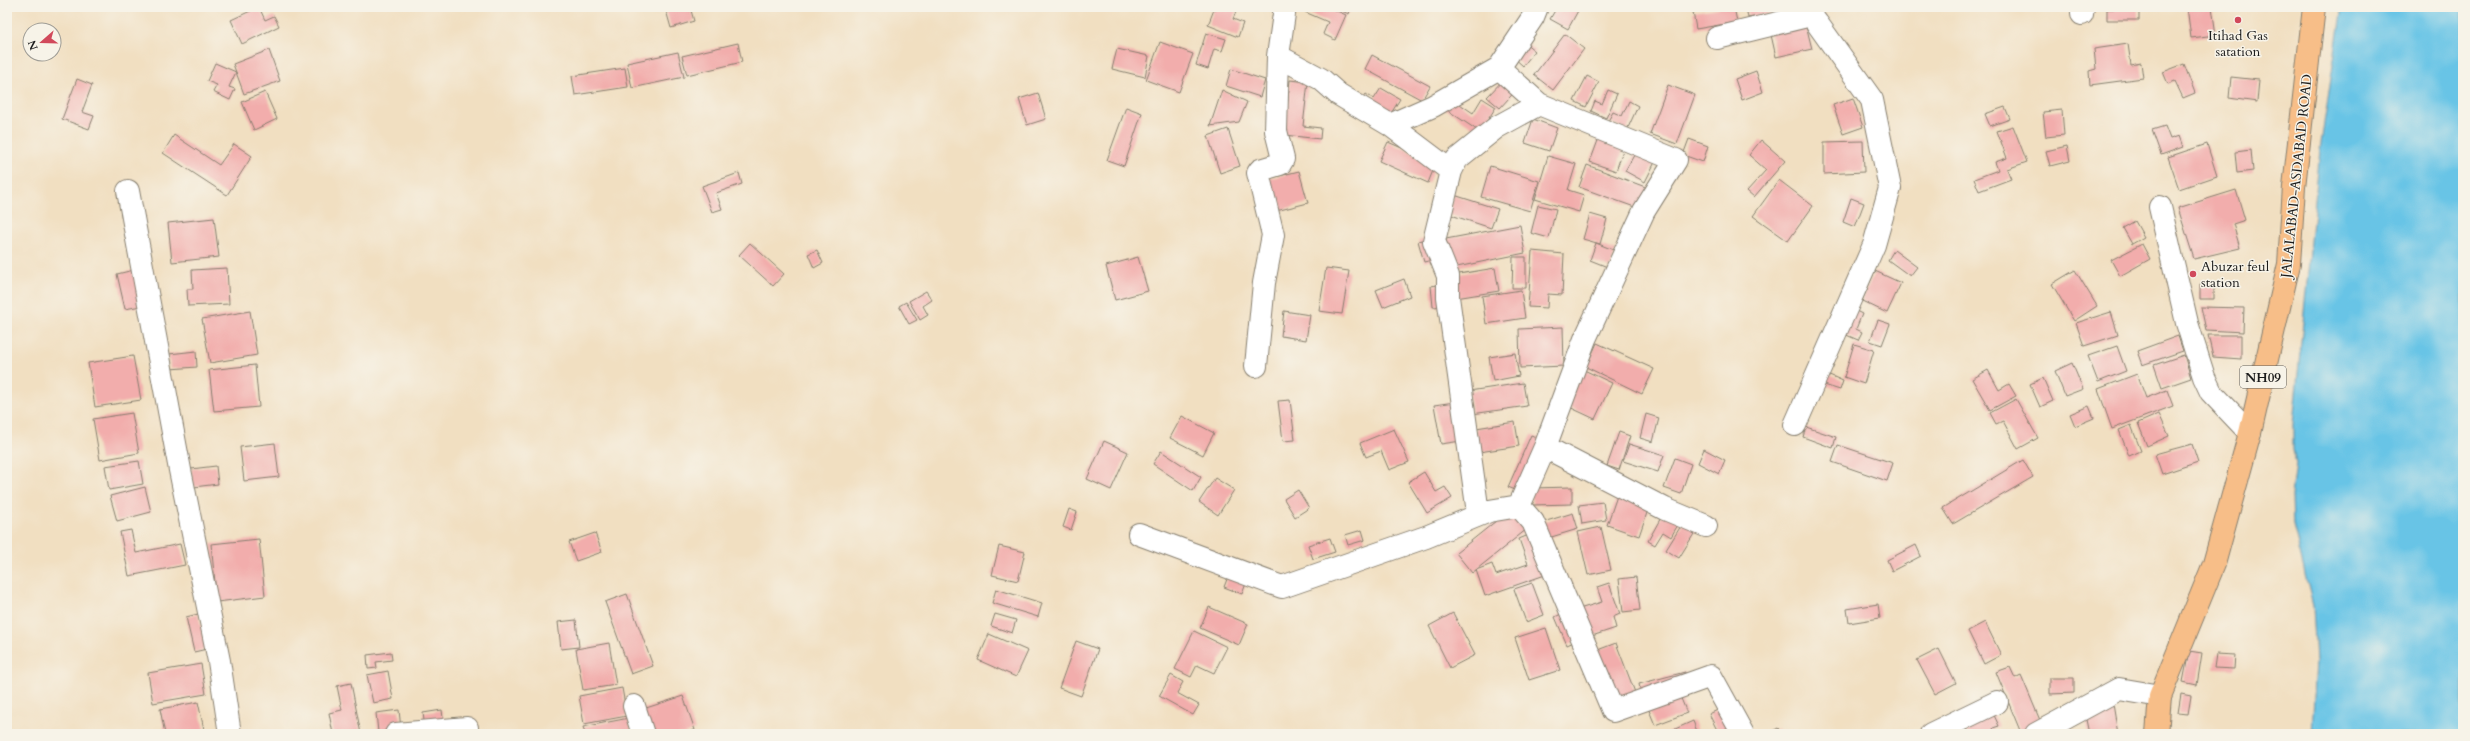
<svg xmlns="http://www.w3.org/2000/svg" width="2470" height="741" font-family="Cardo,serif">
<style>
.water{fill:#68c4e6;stroke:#427081}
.building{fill:#f2adac}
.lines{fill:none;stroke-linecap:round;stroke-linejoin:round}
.minor-casing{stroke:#867e6e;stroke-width:24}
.primary-casing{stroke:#867e6e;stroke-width:24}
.minor{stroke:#fff;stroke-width:22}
.primary{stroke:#f7be88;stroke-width:22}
.poi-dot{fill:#d1495b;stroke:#f7f3e8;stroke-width:1.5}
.labels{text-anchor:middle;stroke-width:3;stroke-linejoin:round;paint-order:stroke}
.shield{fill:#f7f3e8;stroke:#5e5c59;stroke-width:1}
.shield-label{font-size:13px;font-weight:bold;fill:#1c1c1c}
.poi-label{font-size:14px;fill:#1c1c1c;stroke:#f7f3e8}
.street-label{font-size:14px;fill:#1c1c1c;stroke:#f7f3e8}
</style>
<rect width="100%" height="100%" fill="#f7f3e8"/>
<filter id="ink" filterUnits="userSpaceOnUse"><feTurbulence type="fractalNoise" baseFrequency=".025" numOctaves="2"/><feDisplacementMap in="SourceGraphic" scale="8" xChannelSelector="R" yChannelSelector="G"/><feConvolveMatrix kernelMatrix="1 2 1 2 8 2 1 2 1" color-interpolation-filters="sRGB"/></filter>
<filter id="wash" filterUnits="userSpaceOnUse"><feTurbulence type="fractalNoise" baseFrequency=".012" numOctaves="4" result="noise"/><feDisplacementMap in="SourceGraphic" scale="16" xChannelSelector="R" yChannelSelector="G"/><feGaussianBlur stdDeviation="0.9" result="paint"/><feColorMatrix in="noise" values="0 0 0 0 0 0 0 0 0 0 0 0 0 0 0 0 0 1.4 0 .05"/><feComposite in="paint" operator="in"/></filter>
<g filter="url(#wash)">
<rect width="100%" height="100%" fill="#f1dfc1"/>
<path class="water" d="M2342,7H2463V734H2312L2316,661L2313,606L2293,525L2292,496L2296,463L2293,450V424L2320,150Z"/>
<g id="blocks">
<path class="building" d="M259,7L265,20L274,16L279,26L242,44L231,20Z
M665,7H690L694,21L671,28Z
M1215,7H1238L1233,19L1243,23L1238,37L1208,25Z
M1307,7H1328L1346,15L1335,40L1323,34L1328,22L1305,12Z
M1332,7H1351L1349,14Z
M1557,7H1580L1568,29L1550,19Z
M1723,7H1734L1737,22L1696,29L1693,12Z
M1746,7H1791V10L1748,18Z
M2187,7H2212L2216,35L2191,38Z
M2139,8V20H2107V9Z
M1806,25L1812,49L1776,57L1769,26Z
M1206,33L1226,39L1222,51L1214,49L1208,69L1196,65Z
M1565,34L1584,49L1553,90L1534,75Z
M1160,42L1193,54L1179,92L1146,80Z
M1524,42L1535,51L1523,66L1512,56Z
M738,43L742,62L687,75L682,56Z
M2128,44L2131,65L2141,63L2143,78L2090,85L2089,71L2096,69L2094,49Z
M1117,49L1149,56L1145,77L1112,69Z
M269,50L280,81L244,94L233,64Z
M678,52L684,77L632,88L627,63Z
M1372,55L1430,86L1422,100L1365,69Z
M215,63L236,72L229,87L235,89L230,100L213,92L217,85L207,81Z
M2184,64L2195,93L2183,98L2175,81L2168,84L2163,72Z
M625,68L628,87L575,95L572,76Z
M1231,69L1265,80L1260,97L1226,86Z
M1756,71L1763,92L1742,100L1735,79Z
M1587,76L1599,82L1586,107L1574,101Z
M1506,77L1518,88L1500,108L1487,97Z
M2231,77L2259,80L2257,102L2229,98Z
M77,79L92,85L82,112L94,116L89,129L62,119Z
M1290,80L1308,82L1303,126L1321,128L1320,139L1284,135Z
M1668,85L1695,95L1677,144L1650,134Z
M1381,88L1400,99L1388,118L1361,101L1366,94L1374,99Z
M1222,90L1247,102L1239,122L1210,126Z
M1608,90L1617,94L1606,118L1591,111L1595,101L1602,104Z
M265,92L277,119L254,130L242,102Z
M1038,93L1046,119L1027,125L1019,99Z
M1451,98L1473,113L1482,98L1496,107L1480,132L1444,108Z
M1853,98L1863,127L1843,134L1833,105Z
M1629,101L1638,106L1627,130L1608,121L1613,112L1622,116Z
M1126,107L1142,113L1124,166L1107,160Z
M2005,107L2010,119L1990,126L1985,114Z
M2062,110L2064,135L2046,137L2043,112Z
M1533,119L1557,128L1549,151L1525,143Z
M2013,126L2027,162L2007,169L2011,179L1979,191L1974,179L1998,170L1995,162L2007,158L1997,131Z
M2165,126L2170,139L2179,136L2183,147L2161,155L2152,130Z
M1228,129L1240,166L1220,173L1208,136Z
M174,135L219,165L234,144L252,156L227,195L163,153Z
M1600,135L1625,144L1616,171L1590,162Z
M1689,139L1708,146L1703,162L1683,155Z
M1761,140L1785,161L1754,197L1747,191L1766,170L1749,155Z
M1863,141L1864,172L1824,174V142Z
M1388,142L1436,163L1428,183L1379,161Z
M2207,144L2217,176L2179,189L2168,157Z
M2067,146L2070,161L2050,166L2046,151Z
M1637,150L1656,160L1645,182L1625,171Z
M2251,150L2253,171L2237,173L2235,152Z
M1548,156L1576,164L1568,190L1584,195L1579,212L1535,199Z
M1587,165L1648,188L1640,209L1579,187Z
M1490,166L1539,181L1530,211L1481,197Z
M1299,171L1308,203L1276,211L1267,179Z
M739,173L742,184L716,193L722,209L712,212L702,186Z
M1779,180L1813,206L1788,241L1753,216Z
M2236,190L2245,220L2233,224L2240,248L2194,259L2178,208Z
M1454,195L1498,209L1491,228L1448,214Z
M1851,198L1864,203L1855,227L1843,222Z
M1538,205L1556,209L1549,238L1531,233Z
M1590,214L1607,219L1600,244L1583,239Z
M214,218L219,257L172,262L168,223Z
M2135,221L2144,237L2132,244L2123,228Z
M1520,225L1525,253L1452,268L1446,239Z
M1431,237L1437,259L1424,262L1418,241Z
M750,243L784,274L773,286L739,255Z
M1596,243L1616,251L1610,268L1590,260Z
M2142,244L2150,259L2120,276L2111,260Z
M817,250L823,263L814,268L808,254Z
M1894,250L1917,267L1910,276L1888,260Z
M1532,251L1564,254L1562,295L1548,294L1547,308L1528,307Z
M1138,257L1148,291L1115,300L1106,266Z
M1513,257H1526V288H1512Z
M227,268L229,304L188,306L187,289H193L192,270Z
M1326,268L1349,271L1342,314L1319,311Z
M1495,268L1499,291L1456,298L1453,275Z
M138,269L146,305L125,309L117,274Z
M2075,270L2097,306L2074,321L2052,284Z
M1875,271L1901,283L1887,313L1862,301Z
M1404,279L1410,296L1383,307L1376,290Z
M1443,284L1446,306L1433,307L1431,286Z
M2200,284H2214V299H2200Z
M1521,290L1525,318L1486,324L1482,296Z
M926,291L932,300L923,306L928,315L920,320L909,301Z
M906,302L917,320L909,324L899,306Z
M2201,307L2244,308L2243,332L2206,330Z
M1854,310L1862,314L1856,329L1862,332L1858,340L1844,334Z
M250,311L257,355L210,363L202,319Z
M1284,311L1310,315L1306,340L1281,336Z
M2111,312L2118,335L2084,346L2076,323Z
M1878,320L1890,324L1882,345L1870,341Z
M1563,327L1564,366L1520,368L1519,329Z
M2208,335H2241V359L2213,357Z
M2178,336L2183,351L2142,365L2137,351Z
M1597,343L1654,369L1642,394L1586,367Z
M1854,344L1874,350L1864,384L1844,377Z
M2117,346L2126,371L2098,382L2088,356Z
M196,351L197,367L170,369L169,354Z
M1515,353L1519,376L1493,381L1489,357Z
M2184,355L2191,378L2162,388L2154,365Z
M133,356L141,400L95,407L88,363Z
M2072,363L2083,389L2065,396L2055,371Z
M255,365L259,407L214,411L209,370Z
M1582,369L1612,383L1595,419L1565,405Z
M1988,370L1999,390L2009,384L2016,396L1990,410L1972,379Z
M1825,373L1843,381L1840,390L1821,384Z
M2137,374L2146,398L2167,390L2173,406L2112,429L2098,389Z
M2043,378L2053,401L2040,407L2030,384Z
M1523,383L1527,406L1472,414L1469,391Z
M2016,399L2038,438L2018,449L2003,421L1996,424L1990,413Z
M1290,400L1295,440L1283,441L1278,401Z
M1455,402L1461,441L1441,444L1434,405Z
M2089,406L2094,418L2075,426L2070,414Z
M132,413L139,453L100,460L93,419Z
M1646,414L1659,418L1653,442L1640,438Z
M2159,414L2169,436L2147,446L2138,423Z
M1182,416L1214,433L1203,455L1170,438Z
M1515,422L1519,446L1479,452L1476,428Z
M2131,425L2141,451L2129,456L2119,430Z
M1806,427L1836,437L1833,448L1803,437Z
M1394,429L1409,462L1389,470L1381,451L1366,457L1360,443Z
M1619,432L1630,436L1619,470L1607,466Z
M1531,435L1543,440L1520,492L1508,487Z
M1104,441L1128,452L1111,490L1087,479Z
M275,443L279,477L244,481L240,447Z
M1629,444L1664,455L1658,472L1623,461Z
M2192,444L2198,462L2162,474L2155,454Z
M1838,445L1893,463L1887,481L1832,462Z
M1704,449L1725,460L1719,474L1698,463Z
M1161,451L1201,477L1193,491L1153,464Z
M1675,458L1691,464L1681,494L1664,488Z
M2023,460L2033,477L1953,524L1943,508Z
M139,461L143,484L109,490L105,466Z
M216,466L218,484L194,487L191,469Z
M1424,472L1436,492L1445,487L1452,498L1427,513L1408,482Z
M1215,478L1234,490L1218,515L1199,502Z
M145,487L151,512L117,521L110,496Z
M1572,487V504L1532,505L1531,488Z
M1298,490L1309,508L1295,517L1284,499Z
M1618,493L1650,504L1639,536L1607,525Z
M1603,502L1606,520L1582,524L1579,505Z
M1069,509L1077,512L1071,530L1063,527Z
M1511,509L1527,529L1472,573L1456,553Z
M1664,512L1680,521L1671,537L1663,532L1655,545L1648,541Z
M1573,513L1578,529L1548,538L1543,522Z
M1684,521L1697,529L1679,558L1666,550Z
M1601,527L1611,570L1588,575L1578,532Z
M131,530L136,553L180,544L185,565L129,576L120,532Z
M1362,530L1365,540L1348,545L1345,535Z
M595,533L602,552L576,561L569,542Z
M1531,534L1545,575L1485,596L1476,570L1492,564L1496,575L1528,564L1519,539Z
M1330,538L1335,552L1313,559L1308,545Z
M259,539L265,596L217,602L211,544Z
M1916,545L1921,556L1892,571L1887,560Z
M999,546L1025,552L1018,581L992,575Z
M1229,574L1247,581L1242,594L1224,587Z
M1636,577L1640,610L1623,612L1619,579Z
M1532,583L1544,615L1526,622L1514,589Z
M1609,583L1620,614L1613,617L1616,628L1589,637L1579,609L1602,602L1597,587Z
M996,589L1042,603L1038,617L992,603Z
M627,594L653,666L631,674L605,602Z
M1878,604L1880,618L1849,623L1847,609Z
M1209,607L1248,624L1239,645L1200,628Z
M1565,612L1576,641L1567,645L1555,617Z
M1453,613L1475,655L1450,668L1429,626Z
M198,614L207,649L194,652L186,617Z
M995,614L1016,620L1012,633L991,626Z
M576,620L579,647L561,649L558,622Z
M1985,622L2001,655L1984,664L1968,631Z
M1546,628L1560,670L1529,680L1515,638Z
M1194,631L1227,647L1214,673L1197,665L1191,677L1175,669Z
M989,634L1028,651L1016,677L978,660Z
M1076,641L1098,649L1081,696L1059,688Z
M609,643L616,685L583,690L576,649Z
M1616,643L1636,695L1615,703L1595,651Z
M1939,649L1956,683L1935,694L1917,660Z
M2189,651L2202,653L2197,685L2183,682Z
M391,652L392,660L376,662L377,668L368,669L367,655Z
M2216,654L2235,655L2234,669L2214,668Z
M201,664L206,694L153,703L148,673Z
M2010,667L2015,678L2021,675L2042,725L2021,733L1996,672Z
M388,671L393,699L373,703L367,675Z
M1685,672L1687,681L1641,693L1639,684Z
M1171,675L1183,682L1177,693L1199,705L1193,715L1159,696Z
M2050,678H2074V693L2050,694Z
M351,683L361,734H333L329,713L342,710L337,686Z
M622,688L627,716L584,724L579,696Z
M1678,691L1687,713L1655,725L1646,703Z
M2181,694L2191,696L2188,714L2178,713Z
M683,696L695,730L684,734H648L640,710Z
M198,702L205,734H165L160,709Z
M2113,704L2118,734H2089L2084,710Z
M1722,708L1734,734H1719L1709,714Z
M399,710L401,729L378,732L376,713Z
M442,710L444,726L425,728L423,713Z
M1993,713L1999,726L1993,728L1996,734H1968L1964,726Z
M629,718L632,734H585L583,727Z
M1693,721L1698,734H1664Z
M1778,728L1781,734H1767Z"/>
</g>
</g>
<g filter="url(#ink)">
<use href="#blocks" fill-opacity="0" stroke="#867e6e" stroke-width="1"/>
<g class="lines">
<defs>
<path id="minor" d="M1285,7L1278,56L1321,79L1338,94L1390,125L1451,171
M2082,14L2083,7
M1717,38L1811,15
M1390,125L1433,106L1499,68
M128,191L180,470L219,661L230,734
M2160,207L2187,323L2204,377L2211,392L2250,433
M1256,366L1264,283L1273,235L1258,173L1260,170L1280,164L1283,159L1276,131L1278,56
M1795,425L1874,245L1890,188L1872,100L1817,23L1811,15V7
M1545,447L1665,509L1706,526
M1519,506L1545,447L1585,339L1644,211L1676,160L1539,104L1499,68L1533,17L1537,7
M1489,511L1478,513L1448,297V276L1434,241L1451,171L1457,159L1497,127L1539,104
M1139,534L1282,587L1426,537L1489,511L1519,506L1533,522L1613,711L1711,676L1743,734
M634,706L643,734
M396,734L467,728
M1931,734L1997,702
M2036,734L2119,689L2160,696"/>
<path id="primary" d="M2157,734L2160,696L2214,564L2250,433L2289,264L2294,187L2314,7"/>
</defs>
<use href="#minor" class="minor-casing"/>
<use href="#primary" class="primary-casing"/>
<use href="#minor" class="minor"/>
<use href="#primary" class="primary"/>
</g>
</g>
<g class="poi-dot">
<circle cx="2238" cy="20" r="4"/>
<circle cx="2193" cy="274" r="4"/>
</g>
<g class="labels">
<rect class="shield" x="2240" y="366" width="46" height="22" rx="3"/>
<g class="shield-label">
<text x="2263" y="382">NH09</text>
</g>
<g class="poi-label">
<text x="2238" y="40">Itihad Gas<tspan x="2238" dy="16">satation</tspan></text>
<text x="2201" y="271" text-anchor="start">Abuzar feul<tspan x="2201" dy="16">station</tspan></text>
</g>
<g class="street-label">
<text transform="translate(2296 176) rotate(-84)" y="5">JALALABAD-ASDABAD ROAD</text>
</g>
</g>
<rect width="2470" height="741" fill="none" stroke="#f7f3e8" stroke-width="24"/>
<g transform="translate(42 42) rotate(250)"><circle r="19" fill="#f7f3e8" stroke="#9f9d96"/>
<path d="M0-3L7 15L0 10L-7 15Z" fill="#d1495b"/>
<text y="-6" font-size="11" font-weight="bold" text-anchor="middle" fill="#1c1c1c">N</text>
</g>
</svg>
